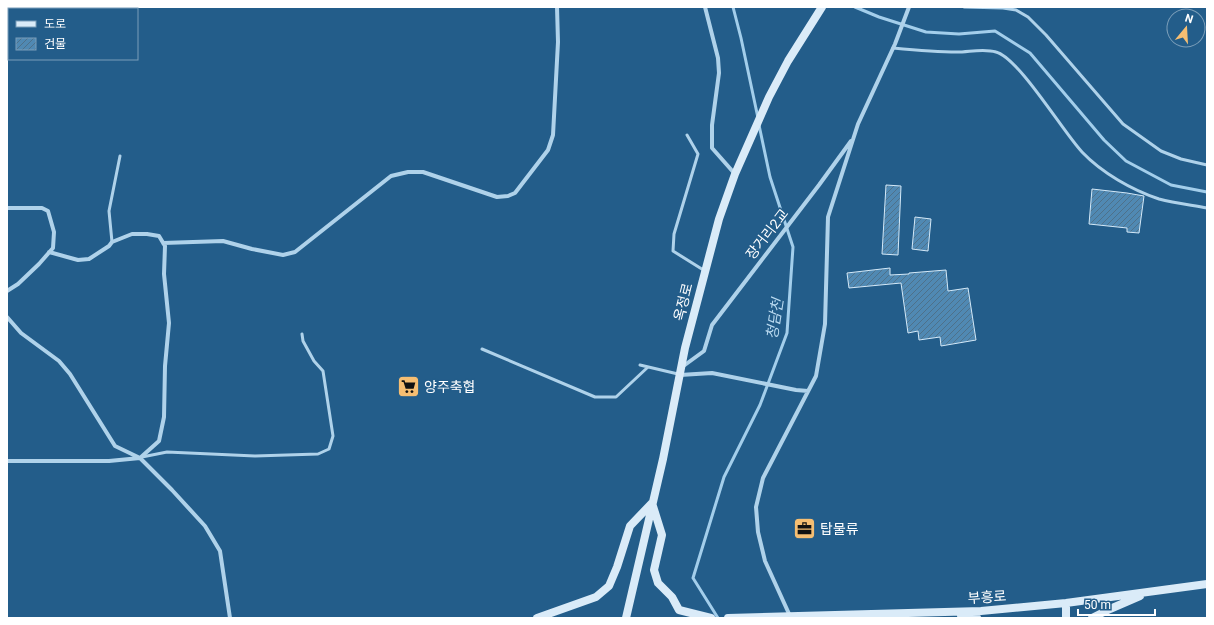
<svg xmlns="http://www.w3.org/2000/svg" width="1214" height="625" font-family="Roboto,'Noto Sans KR',sans-serif">
<style>
.lines{fill:none;stroke-linecap:round;stroke-linejoin:round}
.stream{stroke:#a3ceeb;stroke-width:3}
.building{fill:url(#building-hatch);stroke:#d4e9f8}
.service{stroke:#afd2ea;stroke-width:3}
.minor{stroke:#afd2ea;stroke-width:4}
.secondary{stroke:#daebf8;stroke-width:8}
.labels{text-anchor:middle;stroke-width:3;stroke-linejoin:round;paint-order:stroke}
.street-label{font-size:14px;fill:#fff;stroke:#235d8a}
.poi-label{font-size:14px;fill:#fff;stroke:#235d8a;text-anchor:start}
.water-label{font-size:15px;font-style:italic;fill:#bbdbf1;stroke:#235d8a}
</style>
<defs>
<pattern id="building-hatch" width="6" height="6" patternUnits="userSpaceOnUse"><rect width="6" height="6" fill="#5089b3"/><path d="M-1 1l2-2M0 6l6-6M5 7l2-2" fill="none" stroke="#4e718a"/></pattern>
</defs>
<rect width="100%" height="100%" fill="#235d8a"/>
<g class="lines">
<path class="stream" d="M733,7L741,38L758,118
M855,7L879,17L926,32L959,34L995,31L1030,53L1104,140L1126,161L1171,185L1207,192
M718,618L693,578L724,477L760,405L787,333L793,247L770,177L759,125"/>
</g>
<path class="building" d="M886,185L901,186L898,255L882,254Z
M1092,189L1127,193L1144,196L1139,233L1127,232V228L1089,224Z
M915,217L931,219L928,251L912,249Z
M890,268V275L909,274V273L946,270L948,291L968,288L976,340L941,346L940,337L919,340L918,331L908,333L901,283L849,288L847,273Z"/>
<g class="lines">
<path class="service" d="M964,7L1003,8L1016,10L1028,17L1046,35L1123,124L1161,151L1181,159L1207,165
M893,48C914,50 935,52 957,52C969,52 984,48 996,52C1019,58 1063,132 1082,152C1102,173 1132,190 1159,199C1175,203 1191,205 1207,208
M687,135L698,154L674,234L673,251L705,271
M112,242L109,211L120,156
M482,349L595,397H616L648,367
M640,365L678,374
M142,457L167,452L255,456L318,454L329,449L333,436L323,371L314,361L303,341L302,334"/>
<path class="minor" d="M705,7L718,58L719,73L712,125V148L735,174
M7,208H42L48,211L54,232L53,248L39,264L18,284L7,291
M163,243L223,241L252,249L283,255L295,252L391,176L408,172H423L497,197L508,196L515,193L548,150L553,135L558,42L557,7
M7,317L21,333L59,361L70,374L115,446L140,458L172,490L205,526L220,551L230,618
M682,367L704,351L712,325L819,185L851,141
M680,375L712,373L796,390L808,391
M7,461H109L140,458L159,441L164,417L165,366L169,323L164,274L165,246L159,236L147,234H132L112,242L109,246L89,259L78,260L49,252
M790,616L765,561L758,532L756,507L763,478L816,376L825,324L828,217L858,124L895,44L909,7"/>
<path class="secondary" d="M961,615L977,618
M537,618L596,597L609,586L617,567L630,526L652,503L662,535L654,570L658,583L672,597L679,610L711,618
M626,618L663,459L685,348L719,219L735,174L769,97L788,61L822,7
M728,618L981,611L1066,603L1207,584
M1066,618V603
M1092,618L1110,609L1140,596"/>
</g>
<defs>
<symbol id="supermarket-square" viewBox="-11 -11 22 22"><rect x="-9" y="-9" width="18" height="18" rx="4" fill="#f6be72" stroke="#235d8a"/><path d="M-6-5.5h2.5l.6 2H6L4.5 2H-2.5L-4.4-4H-6ZM-1.5 3.2a1.3 1.3 0 1 0 .1 0ZM3 3.2a1.3 1.3 0 1 0 .1 0Z" fill="#111"/></symbol>
<symbol id="office-square" viewBox="-11 -11 22 22"><rect x="-9" y="-9" width="18" height="18" rx="4" fill="#f6be72" stroke="#235d8a"/><path d="M-6-3h4V-5.5h4V-3h4V5H-6ZM-1-4.5V-3h2v-1.5ZM-6 0V1H6V0Z" fill="#111"/></symbol>
</defs>
<g fill-rule="evenodd">
<use href="#supermarket-square" x="396" y="374" width="25" height="25"/>
<use href="#office-square" x="792" y="516" width="25" height="25"/>
</g>
<g class="labels">
<g class="street-label">
<text transform="translate(767 234) rotate(-52)" y="5">장거리2교</text>
<text transform="translate(683 302) rotate(-76)" y="5">옥정로</text>
<text transform="translate(987 597) rotate(-4)" y="5">부흥로</text>
</g>
<g class="poi-label">
<text x="424" y="392">양주축협</text>
<text x="820" y="534">탑물류</text>
</g>
<g class="water-label">
<text transform="translate(775 319) rotate(-81)" y="5">청담천</text>
</g>
</g>
<rect width="1214" height="625" fill="none" stroke="#ffffff" stroke-width="16"/>
<rect x="8" y="8" width="130" height="52" fill="#235d8a" stroke="#7b9eb9"/>
<rect x="16" y="21" width="20" height="6" fill="#daebf8" stroke="#7b9eb9"/>
<text x="44" y="28" font-size="12" fill="#ffffff">도로</text>
<rect x="16" y="38" width="20" height="12" fill="url(#building-hatch)" stroke="#7b9eb9"/>
<text x="44" y="48" font-size="12" fill="#ffffff">건물</text>
<g transform="translate(1186 28) rotate(18)"><circle r="19" fill="#235d8a" stroke="#7b9eb9"/>
<path d="M0-3L7 15L0 10L-7 15Z" fill="#f6be72"/>
<text y="-6" font-size="11" font-weight="bold" text-anchor="middle" fill="#ffffff">N</text>
</g>
<path d="M1078 609v6h77v-6" fill="none" stroke="#ffffff" stroke-width="2"/>
<text x="1084" y="609" font-size="12" fill="#ffffff" stroke="#235d8a" stroke-width="3" paint-order="stroke">50 m</text>
</svg>
